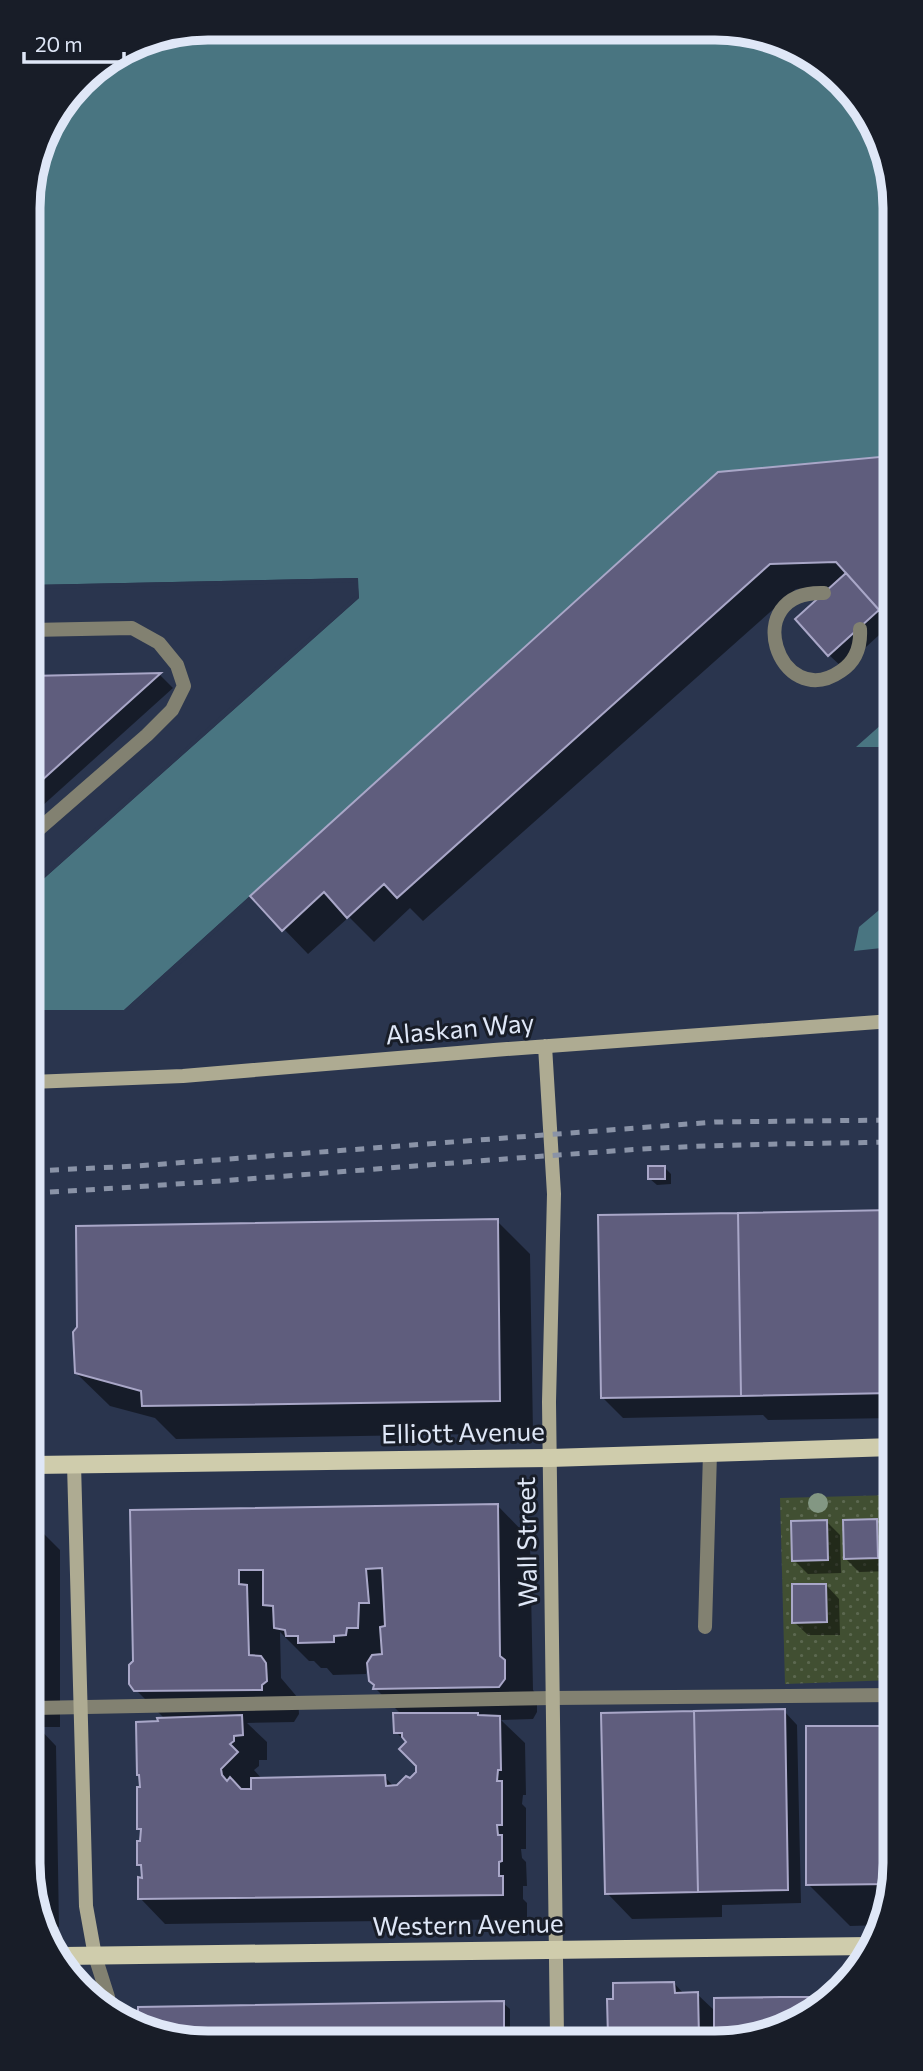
<svg xmlns="http://www.w3.org/2000/svg" width="923" height="2071" font-family="Commissioner,sans-serif">
<style>
.park{fill:url(#park-dots)}
.water{fill:#497581}
.pier{fill:#2a354e}
.shadow{fill:#0007;fill-rule:evenodd}
.building{fill:#5f5d7d;stroke:#a9a7c8;stroke-width:2}
.lines{fill:none;stroke-linecap:round;stroke-linejoin:round}
.lane{stroke:#828171;stroke-width:14}
.street{stroke:#828171;stroke-width:14}
.secondary{stroke:#aeab92;stroke-width:14}
.primary{stroke:#cfccac;stroke-width:18}
.rail{stroke:#8a93a7;stroke-width:5;stroke-dasharray:9 9;stroke-linecap:butt}
.tree{fill:#839783}
.labels{text-anchor:middle;stroke-width:6;stroke-linejoin:round;paint-order:stroke}
.street-label{font-size:26px;fill:#dfe7f7;stroke:#181d28}
.rim{fill:none;stroke:#dfe7f7;stroke-width:9}
</style>
<defs>
<pattern id="park-dots" width="8" height="8" patternUnits="userSpaceOnUse" patternTransform="scale(1.75)"><rect width="8" height="8" fill="#414f32"/><path d="M2 2h.1M6 6h.1" fill="none" stroke="#5c6850" stroke-width="1.8" stroke-linecap="round"/></pattern>
</defs>
<rect width="100%" height="100%" fill="#2a354e"/>
<path class="park" d="M893,1495L894,1680L785,1684L780,1498Z"/>
<path class="water" d="M209,28L749,31L834,73L889,162L890,456L718,472L124,1010H31V890L359,598L357,578L30,585L28,197L47,128L89,73L140,42Z
M891,716V747H856Z
M891,900V947L854,951L859,927Z"/>
<path class="pier" d="M718,472L719,476L130,1010H124Z
M358,578L359,598L31,890V886L355,596V582L30,589V585Z"/>
<path class="shadow" d="M890,458V629L889,626L843,668L829,655L833,587L796,589L423,921L410,908L374,942L349,917L308,954L252,896Z
M160,675L173,688L31,816L30,677Z
M664,1167L671,1174V1184L657,1185L650,1179Z
M892,1212L893,1418L768,1420L763,1415L623,1418L603,1398L600,1217Z
M497,1221L530,1254L533,1433L176,1439L155,1418L110,1406L76,1373Z
M497,1505L530,1539L533,1690L537,1695V1712L533,1719L501,1720L525,1743L526,1795H523L522,1804L526,1808V1849H521L522,1858L526,1862L527,1886H523V1899L527,1903V1919L165,1924L140,1898L144,1879L143,1868L139,1864L142,1832L139,1828L142,1789L141,1777L138,1775L160,1723L165,1719L136,1690L132,1511ZM280,1632L309,1661H314L321,1668H327L333,1675L366,1674L367,1666H369L375,1688L402,1715L396,1732L407,1743L418,1766V1773L410,1780L394,1787L385,1777L262,1779L254,1770L259,1766V1760H267V1742L247,1723L294,1722L299,1714L298,1698L281,1678Z
M826,1521L840,1535L841,1573L808,1574L794,1560Z
M877,1521L890,1534L891,1571L859,1572L845,1558Z
M33,1523L60,1550V1727H38L56,1746L59,1927H45L34,1909Z
M826,1585L839,1599L840,1635H808L794,1622Z
M784,1711L797,1725L801,1903L722,1905V1917L632,1919L607,1893Z
M894,1727L895,1874L883,1925L850,1926L808,1884V1728Z
M674,1983L684,1994H697L716,2012L761,2037H609V2000Z
M503,2003L510,2009V2038L174,2040Z"/>
<path class="building" d="M890,456V634L887,625L890,622L836,562L770,564L397,898L384,884L347,918L324,892L282,931L250,896L718,472Z
M846,573L879,610L828,656L795,619Z
M161,673L30,791V676Z
M648,1166H665V1179H648Z
M892,1210L893,1393L741,1396L738,1213Z
M738,1213L741,1396L601,1398L598,1215Z
M498,1219L500,1401L142,1406L141,1391L75,1373L73,1332L77,1327L76,1226Z
M498,1504L500,1656L505,1660V1679L499,1687L373,1689L374,1685L369,1681L367,1663L372,1655L382,1654L380,1627L385,1626L382,1568L366,1569L369,1603H359L358,1628H347L346,1635L334,1636V1642L298,1643V1636H286L285,1630L274,1628L273,1606L263,1605V1570H239V1584L247,1585L249,1655L261,1656L266,1663L267,1681L262,1685V1690L134,1691L129,1684V1665L133,1661L130,1510Z
M877,1519L878,1558L844,1559L843,1520Z
M827,1520L828,1560L792,1561L791,1521Z
M792,1584H826L827,1622L792,1623Z
M785,1709L788,1890L698,1892L694,1711Z
M694,1711L698,1892L605,1894L601,1713Z
M393,1713H478V1715L500,1716L501,1770H498L497,1781H502V1825H497L498,1835H502V1861L499,1862V1876H503V1895L138,1899V1877L142,1878L141,1865H137V1841H140L141,1829H137V1787H140L139,1775H137L136,1722L158,1721L157,1718L242,1715L243,1735L234,1736V1741L230,1744L238,1752L221,1769L222,1775L227,1781L230,1777L241,1789H251V1778L385,1775L386,1786L397,1785L406,1776L410,1778L416,1772V1766L399,1749L406,1742L402,1737V1733H394Z
M806,1726H894L895,1874L892,1884L806,1885Z
M674,1982L675,1993L698,1992L699,2037H608L607,1999H613V1983Z
M781,1997H826L761,2037H714V1998Z
M504,2001V2038L174,2040L138,2022V2007Z"/>
<g class="lines">
<path class="lane" d="M824,593C737,590 779,714 841,671C856,661 861,646 860,629
M30,630L132,628L159,643L177,665L184,686L172,710L147,735L31,836
M705,1627L710,1453
M34,1708L553,1698L894,1695"/>
<path class="street" d="M95,1956L108,1997V2007"/>
<path class="secondary" d="M545,1046L554,1194L549,1402L557,2038
M31,1082L183,1076L494,1050L892,1021
M74,1464L86,1906L95,1956"/>
<path class="primary" d="M33,1465L550,1458L893,1447
M63,1956L872,1946"/>
<path class="rail" d="M32,1171L137,1166L715,1122L892,1120
M32,1193C222,1183 412,1165 601,1152C698,1144 795,1144 892,1142"/>
</g>
<circle class="tree" cx="818" cy="1503" r="10"/>
<g class="labels">
<g class="street-label">
<text transform="translate(460 1029) rotate(-5)" y="9">Alaskan Way</text>
<text transform="translate(463 1433) rotate(-1)" y="9">Elliott Avenue</text>
<text transform="translate(527 1542) rotate(-91)" y="9">Wall Street</text>
<text transform="translate(468 1925) rotate(-1)" y="9">Western Avenue</text>
</g>
</g>
<path d="M0 0H923V2071H0ZM208 40H715A168 168 0 0 1 883 208V1863A168 168 0 0 1 715 2031H208A168 168 0 0 1 40 1863V208A168 168 0 0 1 208 40Z" fill="#181d28" fill-rule="evenodd"/>
<path class="rim" d="M208 40H715A168 168 0 0 1 883 208V1863A168 168 0 0 1 715 2031H208A168 168 0 0 1 40 1863V208A168 168 0 0 1 208 40Z"/>
<path d="M24 52v10h100v-10" fill="none" stroke="#dfe7f7" stroke-width="3.5"/>
<text x="35" y="52" font-size="21" fill="#dfe7f7" stroke="#181d28" stroke-width="5" paint-order="stroke">20 m</text>
</svg>
